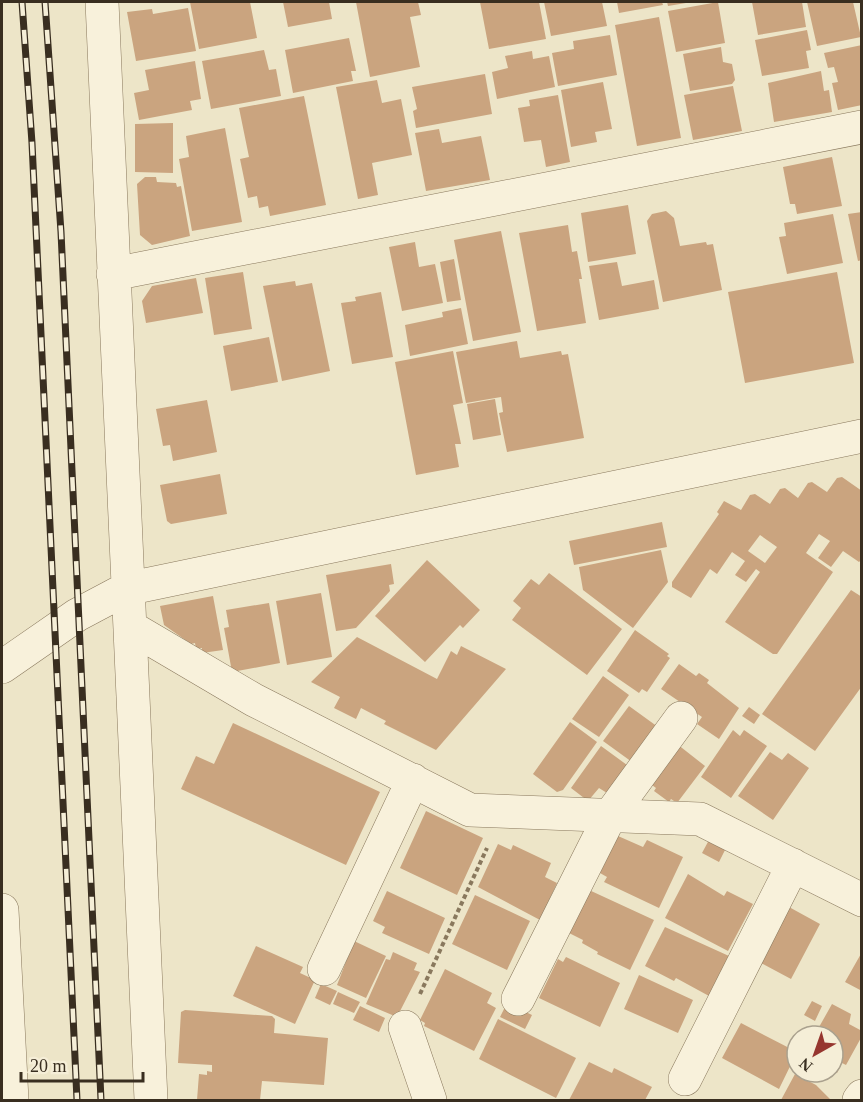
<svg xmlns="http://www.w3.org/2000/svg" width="863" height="1102" font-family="Georgia,serif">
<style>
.building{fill:#caa47f;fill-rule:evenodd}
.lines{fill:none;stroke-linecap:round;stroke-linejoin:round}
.minor-casing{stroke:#89785d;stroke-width:34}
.path{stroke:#89785d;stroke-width:4;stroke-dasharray:4.5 3;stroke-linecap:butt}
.minor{stroke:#f8f1db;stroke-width:33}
.rail-casing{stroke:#392e20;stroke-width:7}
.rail{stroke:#f5eed7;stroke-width:4.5;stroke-dasharray:14;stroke-linecap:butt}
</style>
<rect width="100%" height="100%" fill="#ede5c8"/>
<path class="building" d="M190,2H250L257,38L199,49Z
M283,2H329L332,19L288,27Z
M356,2H418L421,15L410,17L420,67L370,77Z
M480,2H539L546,39L489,49Z
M544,2H602L607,26L551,36Z
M617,2H662L663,5L619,13Z
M667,2H686V3L668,6Z
M718,2L725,43L676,52L668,11Z
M752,2H802L806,27L758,35Z
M807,2H853L861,37L817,46Z
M188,8L196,51L136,61L127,12L152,9L153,14Z
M659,17L681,138L637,146L615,25Z
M807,30L811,50L806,51L809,68L762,76L755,40Z
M610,35L617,75L558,86L552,53L574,49L573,41Z
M349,38L356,71H351L353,81L293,93L285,50Z
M862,45V105L838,110L832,83L838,82L834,67L828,68L824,53Z
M721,47L723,62L732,64L735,80L732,84L690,91L683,54Z
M264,50L269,70L276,69L281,96L211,109L202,61Z
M532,51L533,59L549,56L555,87L497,99L492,72L508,68L505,56Z
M195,61L201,99L190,101L192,110L139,120L134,93L149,90L145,70Z
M821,71L824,91L829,90L832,112L774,122L768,83Z
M485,74L492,114L416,128L413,111L417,109L412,87Z
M377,80L382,103L401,99L412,155L372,163L378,195L358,199L336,87Z
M603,82L612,129L595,132L597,142L571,147L561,90Z
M733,86L742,131L693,140L684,95Z
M558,95L570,162L546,167L541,140L524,142L518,108L530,106L529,100Z
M304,96L326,205L270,216L268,206L259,208L257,196L248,198L240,159L249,157L239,108Z
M173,123V173L135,172V124Z
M225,128L242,222L192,231L179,159L189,157L186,136Z
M439,129L442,143L481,136L490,180L426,191L415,133Z
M832,157L842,206L797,214L795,204H790L783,167Z
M145,177H156L157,182L176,183L177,187L181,186L190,236L152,245L140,235L137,184Z
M628,205L636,254L588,262L581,213Z
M666,211L674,218L680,246L706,242L707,245L713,244L722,290L663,302L647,221L652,214Z
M862,212V260L858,261L848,214Z
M833,214L843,263L787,274L779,237L786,236L784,223Z
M568,225L572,252L577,251L582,279H579L586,323L537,331L519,233Z
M501,231L521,332L473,341L454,240Z
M415,242L419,267L435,264L443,303L402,311L389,247Z
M454,259L461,300L447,302L440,262Z
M617,262L622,286L654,280L659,309L599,320L589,266Z
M243,272L252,329L214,335L205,278Z
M837,272L854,363L745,383L728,292Z
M196,278L203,313L146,323L142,301L152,286Z
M295,281L296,286L312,283L330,371L282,381L263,286Z
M381,292L393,357L352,364L341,303L356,301L355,297Z
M461,308L468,344L410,356L405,325L443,317L442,312Z
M269,337L278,382L231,391L223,346Z
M517,341L520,358L561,351L562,355L568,354L584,438L507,452L499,413L503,412L501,397L466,403L456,352Z
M453,351L463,403L453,405L461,444H455L459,467L416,475L395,362Z
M495,399L501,435L473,440L467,404Z
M207,400L217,452L173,461L170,445L163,446L156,409Z
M220,474L227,514L171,524L167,521L160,485Z
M842,477L862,491V559L859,562L843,551L831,567L818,558L830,541L819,534L806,553L833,572L777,654H773L725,622L760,572L756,569L746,582L735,575L745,561L732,552L717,574L710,569L691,598L672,587V582L719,514L717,512L724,501L741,510L750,495L755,494L770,504L780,489L785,488L798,498L808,483L812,482L827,492L837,478ZM760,535L777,547L765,563L748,551Z
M662,522L667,547L574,565L569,541Z
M661,550L668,582L633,628L583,590L579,567Z
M427,560L480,610L463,628L460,625L425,662L375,616Z
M391,564L394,584L389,585L390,591L356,628L336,631L326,575Z
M549,573L622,629L587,675L512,620L521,608L513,601L531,579L539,585Z
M851,590L862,597V686L815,751L762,714Z
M321,593L332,657L287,665L276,601Z
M213,596L223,650L202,653V648L196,649L195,643L191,644L164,625L160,606Z
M269,603L280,663L232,672L224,628L229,627L226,610Z
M635,630L669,654L667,656L670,658L647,692L642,689L639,693L607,671Z
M357,637L437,679L451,651L457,655L461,646L506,669L436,750L384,724L386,721L361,708L356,719L334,708L340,697L311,682Z
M679,664L696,676L699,673L709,680L707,683L739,708L719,739L697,724L702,717L661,689Z
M603,676L629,695L599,737L572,719Z
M629,706L658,727L632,762L603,741Z
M749,707L760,715L754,724L742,716Z
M570,722L597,742L563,790L557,792L533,774Z
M233,723L380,792L346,865L181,789L196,756L214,764Z
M733,730L740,736L744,730L767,746L731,798L701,777Z
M677,744L705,766L677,803L671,799L669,802L654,791L656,788L648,782Z
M601,746L627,765L607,793L599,788L588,801L571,788Z
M770,752L782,760L788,753L809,768L773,820L738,796Z
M426,811L483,838L457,895L400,868Z
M618,836L643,847L647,840L683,857L659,908L604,882L607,877L600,873Z
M709,840L726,848L719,862L702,853Z
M498,844L511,850L513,845L551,863L545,877L557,883L540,920L478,887Z
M688,874L724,896L727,891L753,904L728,951L665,918Z
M589,890L654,920L630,970L597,954L598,952L582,943L583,940L569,933Z
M387,891L445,918L429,954L382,933L385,927L373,921Z
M475,895L530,921L507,970L452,944Z
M789,907L820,924L791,979L759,962Z
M665,927L729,956L709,996L676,978L674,981L645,966Z
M354,941L386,956L366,998L337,985Z
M256,946L303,967L300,973L315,980L295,1024L233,996Z
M393,952L417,963L414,970L420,972L397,1017L366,1004L386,959L390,960Z
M862,952V991L845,982Z
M566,957L620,983L600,1027L539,998L558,959L563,962Z
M445,969L492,993L487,1003L496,1008L474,1051L424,1026L425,1023L420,1020Z
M639,975L693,1000L678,1033L624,1009Z
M321,984L337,991L330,1005L315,998Z
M338,992L360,1002L354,1013L333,1004Z
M812,1001L822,1006L815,1021L804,1015Z
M507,1003L532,1015L525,1029L500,1017Z
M832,1004L851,1014L849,1024L862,1031V1036L846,1065L842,1063L837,1073L833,1070V1036H814Z
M360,1006L385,1018L379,1032L353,1020Z
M185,1010L272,1016L275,1019L274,1033L328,1038L324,1085L262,1081L260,1100H197L199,1074L207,1075V1071L212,1072V1065L178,1063L181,1012Z
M498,1019L576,1058L556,1098L479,1059Z
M741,1023L797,1052L779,1089L722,1058Z
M589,1062L612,1073L614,1068L652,1087L645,1100H569Z
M795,1074L816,1085L831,1100H781Z"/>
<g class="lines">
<defs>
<path id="minor" d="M102,2L151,1100
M113,274L862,127
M130,627L254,700L470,810L700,819L862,900
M2,667L77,615L126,589L862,436
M2,910L12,1100
M324,969L413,780
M518,999L611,814L681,718
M405,1027L430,1100
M685,1079L793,865
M859,1100L862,1096"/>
</defs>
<use href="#minor" class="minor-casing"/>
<path class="path" d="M420,994L487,848"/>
<use href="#minor" class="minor"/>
<defs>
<path id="rail" d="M22,2L32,143L77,1100
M45,2L61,232L101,1100"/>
</defs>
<use href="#rail" class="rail-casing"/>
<use href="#rail" class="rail"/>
</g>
<rect width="863" height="1102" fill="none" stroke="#392e20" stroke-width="6"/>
<g transform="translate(815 1054) rotate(220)"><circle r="28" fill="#f5eed7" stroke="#aaa18e" stroke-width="1.5"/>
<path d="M0-4.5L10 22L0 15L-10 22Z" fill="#96362f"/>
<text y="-9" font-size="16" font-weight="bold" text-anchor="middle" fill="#392e20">N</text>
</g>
<path d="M21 1072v9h122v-9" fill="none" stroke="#392e20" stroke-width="3"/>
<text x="30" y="1072" font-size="18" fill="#392e20" stroke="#f5eed7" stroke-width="4.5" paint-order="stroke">20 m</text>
</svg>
